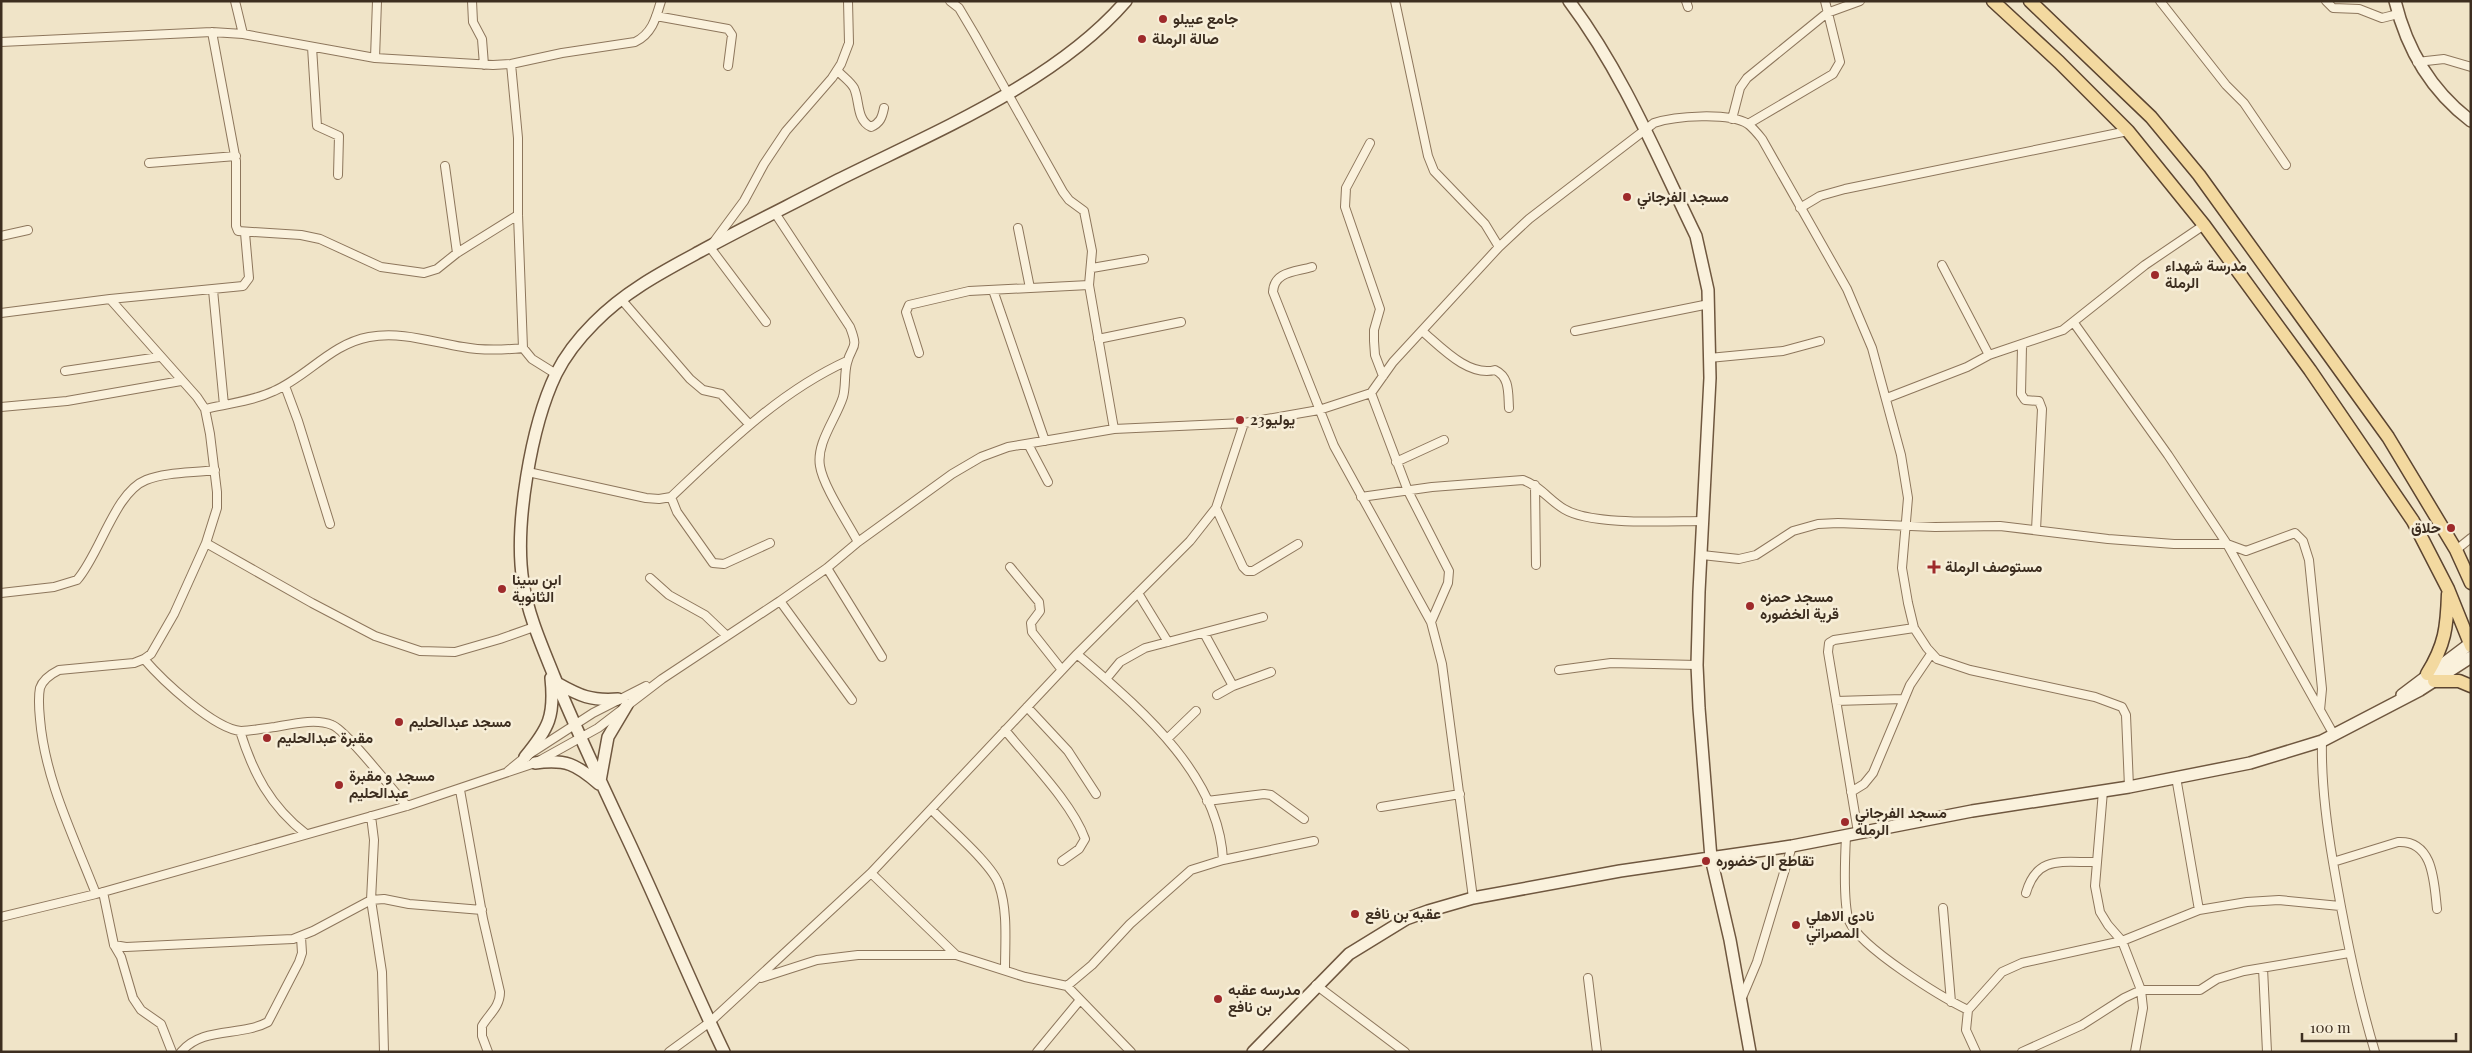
<svg xmlns="http://www.w3.org/2000/svg" width="2472" height="1053" font-family="'Playfair Display',Vazirmatn,serif">
<style>
.lines{fill:none;stroke-linecap:round;stroke-linejoin:round}
.street-casing{stroke:#8d765c;stroke-width:10}
.secondary-casing{stroke:#6f573f;stroke-width:14}
.primary-casing{stroke:#5b4430;stroke-width:15}
.street{stroke:#faf1dc;stroke-width:8}
.secondary{stroke:#faf1dc;stroke-width:11}
.primary{stroke:#f3d9a0;stroke-width:12}
.poi-dot{fill:#9e2a2b;stroke:#f7eed8;stroke-width:2}
.labels{text-anchor:middle;stroke-width:5;stroke-linejoin:round;paint-order:stroke}
.poi-label{font-size:15px;font-weight:bold;fill:#3d2e20;stroke:#f7eed8;text-anchor:start}
</style>
<rect width="100%" height="100%" fill="#f0e4c8"/>
<g class="lines">
<defs>
<path id="street" d="M235,1L243,34
M472,1L473,22L482,39L484,65
M950,1L959,8L975,35L1063,192L1069,200L1084,211L1092,251L1089,285L1114,429
M1395,1L1428,156L1434,171L1485,224L1499,247
M1686,1L1688,7
M2160,1L2226,85L2244,103L2286,165
M2326,1L2333,8L2359,9L2382,18L2398,14
M656,16L728,29L732,35L728,66
M212,32L236,161V226L238,231L301,235L320,239L381,267L424,273L437,269L457,253L518,215
M1,42L212,32L243,34L375,58L493,65L511,64L562,53L635,42C652,34 656,18 661,1
M312,47L317,126L339,136L338,175
M375,58L377,1
M2417,62L2444,59L2471,67
M511,64L518,138V215L523,348L532,359L556,374
M837,70C842,76 850,81 854,88C860,101 856,120 871,127C880,123 882,118 884,108
M1732,119L1740,88L1747,78L1827,13L1860,1
M1748,124L1833,74L1840,62L1825,1
M1370,143L1346,188L1345,207L1380,309L1374,330V341L1375,355L1383,376
M149,163L236,156
M445,166L457,253
M1800,208L1820,196L1845,189L2128,131
M775,213L850,327C859,350 852,344 847,363C844,374 846,386 843,397C836,419 816,443 820,466C823,486 848,523 858,542
M1018,228L1030,288
M1,236L28,230
M713,243L744,201L764,164L786,131L832,78L841,64L849,43L848,1
M709,246L766,322
M1942,265L1989,355
M1312,267C1296,272 1274,271 1273,292L1334,446L1431,622L1442,664L1473,898
M1092,268L1144,259
M213,290L224,405
M993,290L1045,441
M110,299L243,286L249,278L245,233
M621,299L690,379L703,390L721,394L749,424
M1,313L110,299L197,397L205,409L210,434L217,492V508L206,543L174,614L151,654L144,659L134,663L59,670C51,674 43,679 40,688C38,698 39,709 40,719C45,780 74,837 96,894
M2074,323L2168,455L2227,544L2334,735
M1422,331C1441,347 1468,377 1495,370C1510,377 1508,393 1509,408
M1575,331L1709,304
M1098,339L1181,322
M2022,346L2021,394L2025,400L2039,401L2042,409L2036,530
M919,353L906,312L909,305L969,291L1089,285
M1709,358L1783,351L1820,341
M65,371L159,357
M285,386L298,421L330,524
M1371,393L1408,491L1449,571L1448,583L1431,622
M1887,398L1967,367L1989,355L2063,330L2145,265L2204,225
M1,407L67,401L181,381
M205,409C227,404 253,401 274,391C308,376 331,344 369,337C401,331 432,342 463,347C483,351 503,350 523,348
M1028,444L1048,482
M1396,462L1444,440
M528,472L646,498L659,499L671,497C725,446 779,392 847,361
M1535,485L1536,565
M671,497L677,512L713,563L724,564L770,543
M1361,497L1432,487L1523,480C1540,486 1549,500 1564,509C1592,526 1669,521 1703,521
M1216,508L1243,567L1247,571H1253L1298,544
M206,543L312,603L375,636L420,651L455,652L500,639L534,627
M2456,550L2471,538
M1702,555L1739,559L1756,555L1793,531L1818,524L1838,523L1935,527L2000,526L2108,539L2174,544H2227L2246,551L2295,533L2303,541L2309,560L2322,689L2320,710
M1010,567L1039,602L1040,611L1031,623L1032,632L1062,670
M827,568L882,657
M650,578L669,595L705,615L727,636
M1,593L54,587L77,580C100,554 115,492 146,480C166,472 193,473 215,470
M1138,593L1168,642
M780,601L852,700
M1204,633L1233,686L1271,672
M1077,654C1138,707 1219,773 1223,860
M144,659C162,680 214,729 241,731C252,731 264,728 275,727C292,724 316,718 332,725C345,729 394,792 407,806
M1559,670L1611,663L1697,665
M1106,679L1120,662L1145,648L1263,617
M1217,695L1233,686
M1836,701L1903,699
M1027,707L1068,751L1096,794
M1005,730C1030,761 1072,803 1085,839L1079,849L1062,861
M240,731C253,773 270,806 306,834
M1167,739L1196,711
M2322,741C2321,782 2326,821 2333,862C2344,927 2356,989 2375,1052
M508,771L525,757L593,713L646,686
M2176,777L2199,910L2247,902L2279,900L2340,906
M460,790L483,919L500,992C500,1007 489,1014 482,1026V1036L488,1052
M2103,791L2095,886L2100,912L2108,925L2122,941L2141,990L2143,1008L2135,1052
M1851,792L1864,784L1873,773L1910,685L1931,654
M1207,801L1264,794L1271,795L1304,819
M1381,807L1460,794
M932,810C948,827 993,865 999,885C1008,911 1005,942 1005,970
M371,816L374,840L371,900L382,972L384,1052
M1858,832L1828,652L1829,643L1834,640L1914,628
M1846,836C1845,856 1843,903 1849,921C1861,948 1941,997 1968,1010
M2333,862L2398,842C2434,840 2434,883 2437,909
M871,873L956,955L1025,977L1067,986L1131,1052
M103,892L114,945L121,957L133,998L141,1010L161,1024L172,1052
M2026,893C2037,854 2064,863 2097,862
M1943,908L1951,1002
M1,917L96,894L407,806L535,763L598,728L662,679L780,601L827,568L858,542L952,474L981,457L1008,447L1114,429L1244,423L1319,410L1371,393L1393,362L1499,247L1529,219L1654,123C1675,116 1729,112 1748,124C1753,128 1758,134 1762,139L1847,289L1872,348L1901,455L1908,498L1902,568L1908,603L1914,628L1927,648L1937,659L1970,670L2095,697L2122,707L2126,715L2129,787
M114,945L126,947L293,939L313,931L371,900L384,899L409,904L482,910
M2263,968L2267,1052
M761,978L817,960L858,955H956
M1588,978L1597,1052
M1316,985L1405,1052
M1067,986L1092,965L1130,924L1191,870L1223,860L1314,841
M1741,1000L1757,962L1792,846
M181,1052C203,1026 240,1037 268,1022L299,962L302,953L301,937
M669,1052L710,1022L871,873L1077,654L1190,541L1216,508L1244,423
M1037,1052L1080,1000
M1976,1052L1966,1030L1968,1010L2002,972L2022,963L2122,941L2199,910
M2022,1052L2082,1025L2124,998L2141,990H2200L2217,979L2244,971L2349,953"/>
<path id="secondary" d="M1569,1C1623,73 1657,156 1696,236L1708,290L1710,378L1699,592L1697,665L1699,708L1711,858L1730,940L1750,1052
M2395,1C2407,50 2430,90 2471,121
M557,683C580,696 591,701 618,699
M2402,695L2471,643
M525,757C549,728 555,716 551,678
M535,763C566,759 576,764 599,784
M600,781L608,737L627,705
M724,1052C688,977 657,900 621,825C598,776 575,727 554,676C542,646 528,615 523,582C514,526 531,426 556,374C565,356 580,337 594,323C624,292 662,272 699,252C745,227 792,204 838,180C934,132 1055,83 1126,1
M1253,1052L1349,954L1406,919L1428,911L1473,898L1620,871L1792,846L1972,811L2129,787L2250,763L2322,741L2420,690L2471,657"/>
<path id="primary" d="M1993,1L2059,62L2128,131L2204,225L2310,370L2413,521L2448,589L2471,646
M2030,1L2151,117L2199,175L2388,437L2456,550L2471,583
M2427,674C2445,645 2447,627 2448,594
M2434,681H2459L2471,686"/>
</defs>
<use href="#street" class="street-casing"/>
<use href="#secondary" class="secondary-casing"/>
<use href="#primary" class="primary-casing"/>
<use href="#street" class="street"/>
<use href="#secondary" class="secondary"/>
<use href="#primary" class="primary"/>
</g>
<g class="poi-dot">
<circle cx="1163" cy="19" r="5"/>
<circle cx="1142" cy="39" r="5"/>
<circle cx="1627" cy="197" r="5"/>
<circle cx="2155" cy="275" r="5"/>
<circle cx="1240" cy="420" r="5"/>
<circle cx="2451" cy="528" r="5"/>
<path d="M1931.5 559.5h5v5h5v5h-5v5h-5v-5h-5v-5h5z"/>
<circle cx="502" cy="589" r="5"/>
<circle cx="1750" cy="606" r="5"/>
<circle cx="399" cy="722" r="5"/>
<circle cx="267" cy="738" r="5"/>
<circle cx="339" cy="785" r="5"/>
<circle cx="1845" cy="822" r="5"/>
<circle cx="1706" cy="861" r="5"/>
<circle cx="1355" cy="914" r="5"/>
<circle cx="1796" cy="925" r="5"/>
<circle cx="1218" cy="999" r="5"/>
</g>
<g class="labels">
<g class="poi-label">
<text x="1173" y="24">جامع عيبلو</text>
<text x="1152" y="44">صالة الرملة</text>
<text x="1637" y="202">مسجد الفرجاني</text>
<text x="2165" y="271">مدرسة شهداء<tspan x="2165" dy="17">الرملة</tspan></text>
<text x="1250" y="425">23يوليو</text>
<text x="2441" y="533" text-anchor="end">حلاق</text>
<text x="1945" y="572">مستوصف الرملة</text>
<text x="512" y="585">ابن سينا<tspan x="512" dy="17">الثانوية</tspan></text>
<text x="1760" y="602">مسجد حمزه<tspan x="1760" dy="17">قرية الخضوره</tspan></text>
<text x="409" y="727">مسجد عبدالحليم</text>
<text x="277" y="743">مقبرة عبدالحليم</text>
<text x="349" y="781">مسجد و مقبرة<tspan x="349" dy="17">عبدالحليم</tspan></text>
<text x="1855" y="818">مسجد الفرجاني<tspan x="1855" dy="17">الرمله</tspan></text>
<text x="1716" y="866">تقاطع ال خضوره</text>
<text x="1365" y="919">عقبه بن نافع</text>
<text x="1806" y="921">نادي الاهلي<tspan x="1806" dy="17">المصراتي</tspan></text>
<text x="1228" y="995">مدرسه عقبه<tspan x="1228" dy="17">بن نافع</tspan></text>
</g>
</g>
<rect width="2472" height="1053" fill="none" stroke="#3d2e20" stroke-width="5"/>
<path d="M2302 1033v8h154v-8" fill="none" stroke="#3d2e20" stroke-width="2.5"/>
<text x="2310" y="1033" font-size="15" fill="#3d2e20" stroke="#f7eed8" stroke-width="4" paint-order="stroke">100 m</text>
</svg>
